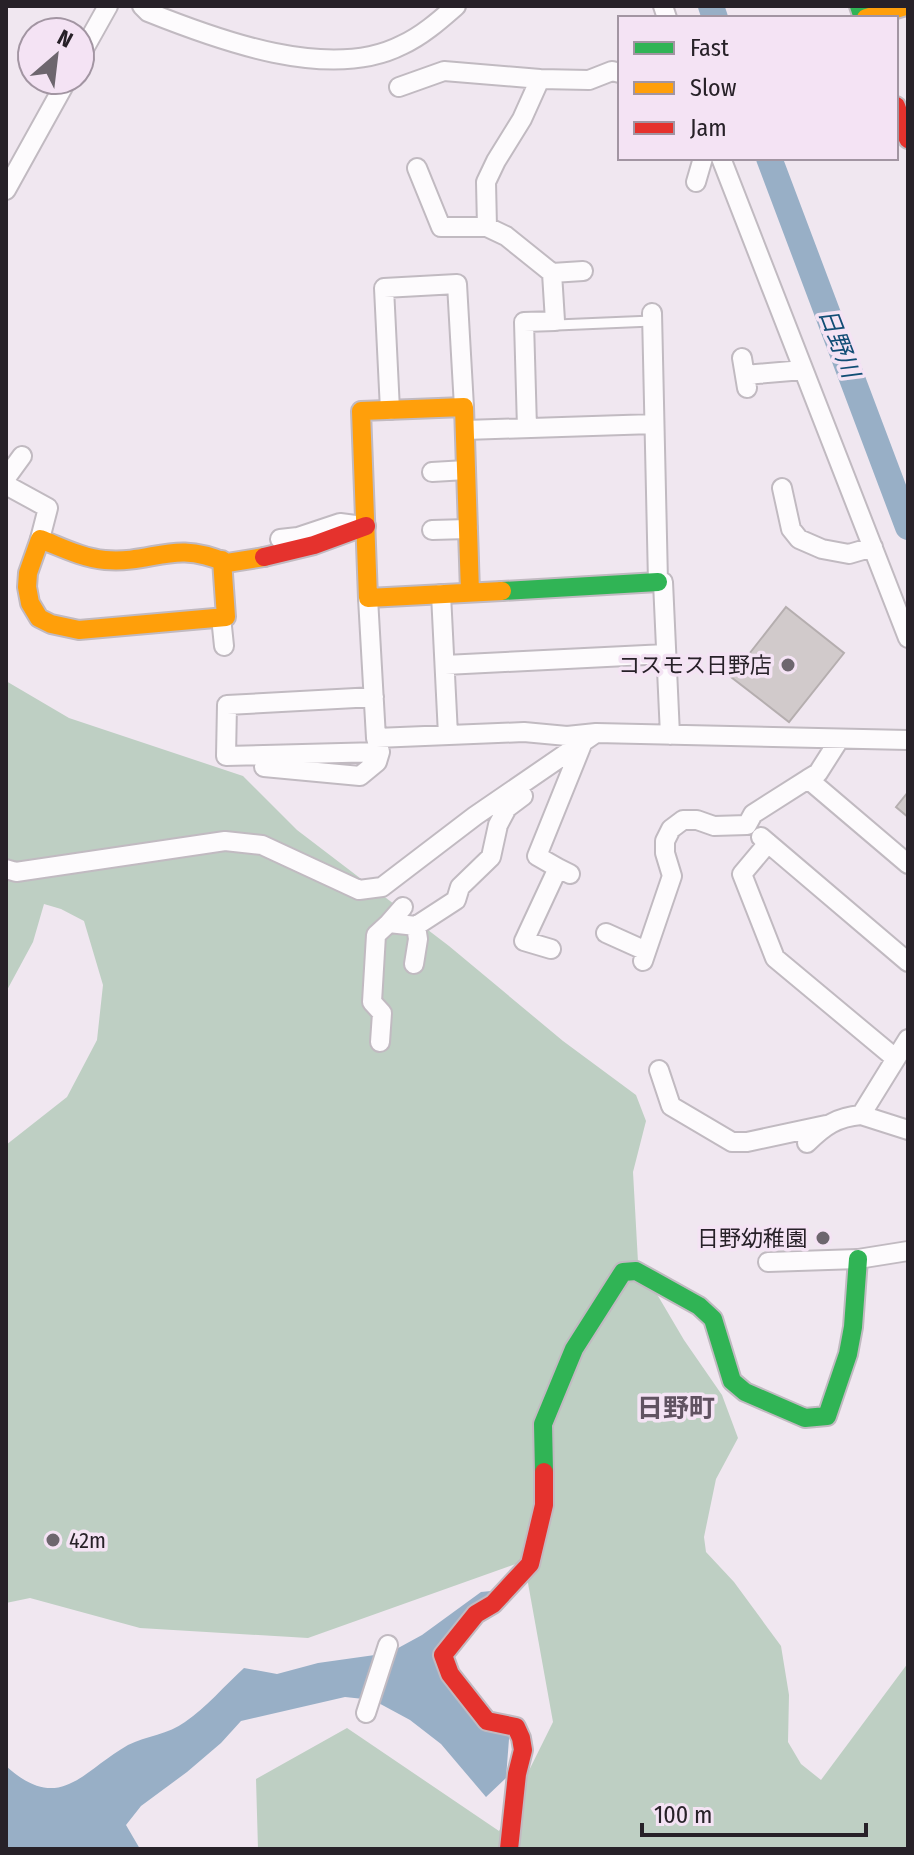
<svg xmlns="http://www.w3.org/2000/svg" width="914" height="1855" font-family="'Fira Sans Condensed','Noto Sans JP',sans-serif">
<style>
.forest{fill:#becfc3}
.water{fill:#98afc6}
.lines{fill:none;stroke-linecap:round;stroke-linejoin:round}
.river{stroke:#98afc6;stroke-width:26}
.building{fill:#d1cacb;stroke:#b5aeaf;stroke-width:2}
.lane-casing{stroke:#c1bac1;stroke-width:13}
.street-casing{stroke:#c1bac1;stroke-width:22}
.fast-casing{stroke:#c1bac1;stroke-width:22}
.slow-casing{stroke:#c1bac1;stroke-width:22}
.jam-casing{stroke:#c1bac1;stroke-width:22}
.lane{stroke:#fdfbfd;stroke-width:9}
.street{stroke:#fdfbfd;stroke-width:18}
.fast{stroke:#30b455;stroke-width:18}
.slow{stroke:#ff9f0a;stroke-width:18}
.jam{stroke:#e5322d;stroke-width:18}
.poi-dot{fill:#6d666e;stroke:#f4e3f4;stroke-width:3}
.labels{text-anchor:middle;stroke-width:7;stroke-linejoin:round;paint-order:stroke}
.poi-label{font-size:22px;fill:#272128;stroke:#f4e3f4;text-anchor:end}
.water-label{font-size:24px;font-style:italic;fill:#114d75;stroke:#f4e3f4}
.quarter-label{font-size:26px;font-weight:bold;fill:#605261;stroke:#f4e3f4}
</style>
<rect width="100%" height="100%" fill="#f0e7f0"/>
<path class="forest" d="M6,681L69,718L243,776L297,830L449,946L563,1041L636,1095L646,1121L633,1172L638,1262L684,1340L722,1395L738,1438L716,1479L704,1537L706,1552L734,1582L781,1646L789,1695L788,1742L801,1764L821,1780L908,1663V1849H258L256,1779L347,1728L499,1831L553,1722L524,1561L308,1638L140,1628L30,1598L6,1603V1145L67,1097L97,1040L103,985L84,921L61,909L44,904L33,942L6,992Z"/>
<path class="water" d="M491,1591L436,1663L510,1726L506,1778L486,1797L441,1744L410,1720L373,1700L345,1697L241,1721L221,1743L187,1772L141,1806L126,1825L140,1849H6V1766C60,1815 82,1771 128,1745C146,1736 169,1734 185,1722C206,1708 225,1685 244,1668L277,1674L318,1663L389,1653L422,1635L481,1592Z"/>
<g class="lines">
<path class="river" d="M711,6L715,18
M769,158L908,527"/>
</g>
<path class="building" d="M786,607L844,653L789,722L731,677Z
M908,792V817L896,807Z"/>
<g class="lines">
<defs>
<path id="lane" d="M555,321L557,325L652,321"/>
<path id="street" d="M142,6L148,12C218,40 330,82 402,45C422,36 440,20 456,6
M663,6L667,18
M80,56L108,6
M399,87L444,71L540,79
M721,158L908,638
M417,168L441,227H487L506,236L552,273
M696,182L703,158
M6,190L67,80
M487,227L486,182L496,161L522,119L540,79L589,80L612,71L620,73
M652,313L658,582H663L670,735
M742,358L747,388
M745,375L803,370
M390,410L384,288L457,284L464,407
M527,428L524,322L555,321L552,273L583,271
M465,430L654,424
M432,472L466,470
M6,478L22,456
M6,485L48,508L40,539
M782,488L791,529L799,539L822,549L849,554L873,547
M432,530L468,529
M280,539L298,537L340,523L363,526
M441,594L448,735
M368,598L376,738L380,752L226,756L227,705L374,697
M221,617L224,646
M445,665L666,654
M376,738L524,732L567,736L596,733L908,740
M839,740L818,773L808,779L908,864
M264,767L360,776L377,762L380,752
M761,837L908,962
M768,843L742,874L775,958L895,1058
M558,868L537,856L583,742
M6,869L16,872L225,841L262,845L359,890L382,887L475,816L596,733
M389,923L403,907
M606,933L646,951
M551,949L524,941L558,868L570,874
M643,961L672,876L665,853V841L671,829L683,820H697L714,826L747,825L753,814L808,779
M414,964L418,939L416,926L456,900L460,887L491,857L498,825L507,808L523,796
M908,1039L861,1115L908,1130
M380,1042L382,1013L372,1002L376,935L389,923L416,926
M659,1070L671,1106L732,1142H747L826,1125
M807,1143C824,1126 837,1117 861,1115
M768,1262L858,1259L908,1251
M366,1713L388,1645"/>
<path id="fast" d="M859,6L863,18
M502,591L658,582
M544,1472L543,1424L574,1349L623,1272L636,1271L699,1306L713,1319L732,1381L745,1392L805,1418L827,1416L848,1354L853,1327L858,1259"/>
<path id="slow" d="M866,18L906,6
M222,560L226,617L79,630L51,624L39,618L30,603L27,587L28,573L40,539C61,547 82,558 105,560C155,564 172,539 227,563L264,557
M470,592L464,407L361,411L368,598L502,591"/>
<path id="jam" d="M896,106L908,139
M264,557L314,545L366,526
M509,1849L517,1774L523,1750L521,1738L516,1727L487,1721L450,1674L443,1655L476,1614L493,1604L530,1564L544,1505V1472"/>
</defs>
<use href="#lane" class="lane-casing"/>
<use href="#street" class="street-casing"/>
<use href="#fast" class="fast-casing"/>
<use href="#slow" class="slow-casing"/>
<use href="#jam" class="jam-casing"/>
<use href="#lane" class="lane"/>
<use href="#street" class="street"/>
<use href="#fast" class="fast"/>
<use href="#slow" class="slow"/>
<use href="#jam" class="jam"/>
</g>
<g class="poi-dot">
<circle cx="788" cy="665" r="8"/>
<circle cx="823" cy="1238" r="8"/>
<circle cx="53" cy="1540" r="8"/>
</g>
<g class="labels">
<g class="poi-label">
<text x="772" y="673">コスモス日野店</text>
<text x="807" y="1246">日野幼稚園</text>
<text x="69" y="1548" text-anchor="start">42m</text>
</g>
<g class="water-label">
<text transform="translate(839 343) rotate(69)" y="8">日野川</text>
</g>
<g class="quarter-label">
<text x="676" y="1417">日野町</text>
</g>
</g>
<rect width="914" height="1855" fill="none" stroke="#272128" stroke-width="16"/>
<rect x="618" y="16" width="280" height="144" fill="#f4e3f4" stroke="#a295a2" stroke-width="2"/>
<rect x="634" y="42" width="40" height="12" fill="#30b455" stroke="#a295a2" stroke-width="2"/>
<text x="690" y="56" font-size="24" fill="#272128">Fast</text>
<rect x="634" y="82" width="40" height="12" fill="#ff9f0a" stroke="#a295a2" stroke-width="2"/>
<text x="690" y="96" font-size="24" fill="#272128">Slow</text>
<rect x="634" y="122" width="40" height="12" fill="#e5322d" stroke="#a295a2" stroke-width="2"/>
<text x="690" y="136" font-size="24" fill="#272128">Jam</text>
<g transform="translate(56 56) rotate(28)"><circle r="38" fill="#f4e3f4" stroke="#a295a2" stroke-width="2"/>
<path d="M0-6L14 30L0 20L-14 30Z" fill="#6d666e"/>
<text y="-12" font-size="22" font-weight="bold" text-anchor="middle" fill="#272128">N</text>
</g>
<path d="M642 1823v12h224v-12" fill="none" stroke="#272128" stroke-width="4"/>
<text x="654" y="1823" font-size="24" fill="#272128" stroke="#f4e3f4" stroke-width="6" paint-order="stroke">100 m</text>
</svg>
